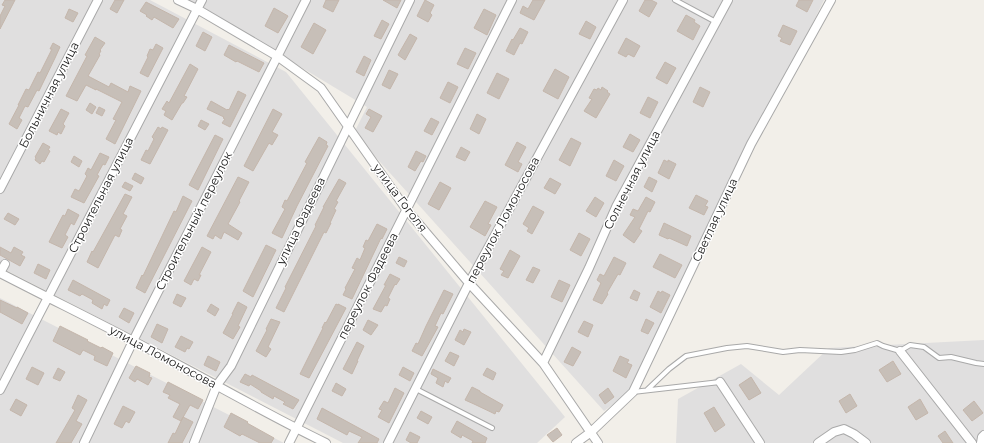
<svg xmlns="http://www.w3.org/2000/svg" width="984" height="443" font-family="Montserrat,sans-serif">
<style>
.residential{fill:#e0dfdf}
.building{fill:#c7bfb8;stroke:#c4b6ab}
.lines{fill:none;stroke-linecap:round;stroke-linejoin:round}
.service-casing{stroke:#a9a9a9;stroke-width:6}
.minor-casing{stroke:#a9a9a9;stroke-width:10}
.service{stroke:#fff;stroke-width:4}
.minor{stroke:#fff;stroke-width:8}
.labels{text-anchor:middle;stroke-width:3;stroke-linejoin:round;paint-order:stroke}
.street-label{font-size:12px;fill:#222;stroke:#fff}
</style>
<rect width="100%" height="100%" fill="#f2efe9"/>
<path class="residential" d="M0,0H150L286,72L565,417L537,443H343L0,267Z
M179,0H824L631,391L604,411L354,133L367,107L284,57Z
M0,298L284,443H0Z
M984,340V443H676L678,399L741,364L779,395L829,348Z"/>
<path class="building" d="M5,0H15L0,29V16L5,6L2,5Z
M115,0H124L117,13L110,9Z
M326,0H339L333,12L323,7Z
M383,0H401L397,8Z
M425,0L434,5L430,13L432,15L428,22L417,16Z
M533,0H545L534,20L520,13L523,6L528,9Z
M645,0H651L657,3L649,17L639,11Z
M799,0H813L807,12L796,6Z
M146,2L179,19L173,28L154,17L152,20L146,16L147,15L140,11Z
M274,8L288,16L278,33L265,26Z
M69,9L78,13L73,22L65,18Z
M484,9L496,15L487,35L474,28Z
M686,15L695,20L694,22L700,26L693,40L677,31Z
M382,20L389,24L381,39L374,36Z
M586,21L596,27L590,39L579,34Z
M314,23L326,30L313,54L301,47Z
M783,25L797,31L790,45L780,41L782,38L778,36Z
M520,28L528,32L522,44L520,43L514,55L506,51L512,39L513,40Z
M203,32L212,37L205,51L196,46Z
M410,34L417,38L405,60L398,55Z
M95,37L105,43L100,50L101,51L99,54L100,55L88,76L109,87L111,83L128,92L130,86L141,91L115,144L106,139L116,120L113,119L122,102L96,89V90L86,85L77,101L66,96L87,56L85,55Z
M626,38L640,46L634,57L628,54L626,57L618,53Z
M53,43L60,47L55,58L39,91L37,90L28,107L25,106L19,118L22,120L17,129L9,124L19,105H18L26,89L29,90L38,72L40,73L52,49H50Z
M156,44L163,48L148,77L140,73L148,57L147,56L150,49L153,50Z
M229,45L264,63L259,72L237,61L236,62L224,55Z
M465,48L476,53L468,69L457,64Z
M364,56L371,60L364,76L356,72Z
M665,62L676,68L667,84L656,78Z
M190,64L198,69L184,96L187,97L183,103H182L172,120L164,115L166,111L162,109L167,101L169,103Z
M555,69L569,77L558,99L543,91Z
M389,70L398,74L390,89L382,85Z
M497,73L509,79L499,99L487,93Z
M448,82L458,87L450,103L440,98Z
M602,87L608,91L607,92L610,94L596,118L584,111L592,99L589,98L594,89L597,90L598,88L601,90Z
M700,87L710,92L703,107L693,102Z
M238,91L246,95L230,127L222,123L225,119L223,118L224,117L207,109L211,101L227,110L228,109L229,110Z
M648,97L658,102L650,118L640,113Z
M90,103L96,107L92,114L86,110Z
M99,107L105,110L102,116L96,113Z
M61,109L69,113L63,124L65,126L61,134L58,132L57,135L49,131Z
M273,109L282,114L272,132L278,135L272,145L269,143L253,171L244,166Z
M369,109L382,116L373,132L365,128L371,117L366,114Z
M477,114L486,119L479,134L470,129Z
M431,118L439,122L432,135L424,131Z
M201,120L209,124L205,130L198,126Z
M158,127L161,129L162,127L168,130L150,164L141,160L146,150L148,151L154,139L152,137Z
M630,134L640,140L633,152L623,147Z
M215,135L223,139L198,190L189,185Z
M319,137L327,142L326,145L328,146L297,206L282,238L272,233L285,209L282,207L285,200L287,201L307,163L305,162Z
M571,138L581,143L570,166L559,160Z
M517,142L526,147L518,162L522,164L518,172L505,165Z
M43,143L50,147L48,150L50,151L44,162L42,161L40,164L35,160L36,158L35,157Z
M461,147L470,152L465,161L456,157Z
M416,151L426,156L423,162L421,161L415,171L408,167Z
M100,153L109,157L105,165L103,164L97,175L99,176L84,203L71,197L75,189L79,191L87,176L85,174L88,168L91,170Z
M74,156L82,161L79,167L71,162Z
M614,160L624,166L616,181L606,176Z
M664,160L668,162V160L676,164L669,179L658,173Z
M135,173L144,178L141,184L132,179Z
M238,177L249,182L239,201L240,202L228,224L242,233L238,240L224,232L221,239L215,235L213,239L207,236Z
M649,177L657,181L652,192L644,187Z
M550,178L561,184L555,194L544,188Z
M339,179L346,183L336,201L338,202L334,209L336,210L330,223H331L326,233L324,232L284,312L276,308L286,288L285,287L316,226L315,225L324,207H323Z
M125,182L133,186L130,191L122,187Z
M440,182L451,188L439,210L428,204Z
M125,194L132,197L123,214L127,216L120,229L122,230L119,237L115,235L98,268L87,262L92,251L93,252Z
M696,195L708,201L705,206L708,207L704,215L689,208Z
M183,196L192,201L145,293L136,288L142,275L143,276L174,211L176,212Z
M595,197L604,203L596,217L586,211Z
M646,197L655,202L650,212L648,211L639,229L642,231L634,243L623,235L635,217L630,215L633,209L638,211Z
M485,201L497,207L488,224L491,225L485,236L470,227Z
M533,206L544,212L532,234L527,231L529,228L523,224Z
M68,209L79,215L74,225L71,223L65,235L68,237L62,248L49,242L63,215L65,216Z
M8,213L19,219L15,225L4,219Z
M664,223L691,236L687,246L669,238L668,239L659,235Z
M377,224L387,229L382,239L381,238L352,299L343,295L346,289L345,288L355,269L352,268L357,258L360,260L365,248L363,247L366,240L368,241Z
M579,233L590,239L581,256L570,250Z
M266,245L276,250L253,297L243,291Z
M0,247L11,253L14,247L23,252L21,255L25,257L20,266L0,255Z
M202,247L211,252L199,275H201L198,281L194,279L191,285L184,281Z
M510,250L520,256L508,278L501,275L504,271L500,269Z
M660,254L682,265L675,278L653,267Z
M399,257L407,261L404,267L396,263Z
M614,257L626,263L620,275L618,274L607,293L608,294L602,304L593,300L601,283L597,280L600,274L604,276Z
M38,264L50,270L46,279L34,273Z
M533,267L540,270L533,283L526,280Z
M390,274L400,279L396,285L395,284L388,298L390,299L387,306L385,305L381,312L373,309L386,285H384Z
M73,280L110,300L107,306L104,304L102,309L92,303L93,300L82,294L80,296L68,290Z
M559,280L570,285L562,302L551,297Z
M444,290L453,294L443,314L441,313L435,326L438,327L422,356L412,351L416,343L418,344L426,326Z
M634,290L640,293L637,301L630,298Z
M658,291L661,293L662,291L670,295L661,313L650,307Z
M177,294L186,298L181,307L173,303Z
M0,300L17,308V307L28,313L22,324L0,312Z
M238,302L247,307L238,326L240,327L233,339L223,333L233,314H232Z
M211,304L219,309L215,316L207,311Z
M336,304L338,305V304L346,308L309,378L300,374L323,328H322L325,322L326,323Z
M124,308L134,313L129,323L119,317Z
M271,319L280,322L268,347L271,349L266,357L256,351L267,330L266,329Z
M646,319L654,323L648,334L641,331Z
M368,320L378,325L371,335L363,330Z
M584,321L593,325L588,337L578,332Z
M157,324L168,329L162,343L151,337Z
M60,326L88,340L87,341L101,348L102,347L113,353L107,366L94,360L95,356L83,350L80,355L53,341Z
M464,329L471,332L464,345L455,340L460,330L463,332Z
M181,336L193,342L189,349L187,348L185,352L175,347Z
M357,342L364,346L357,361H358L352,374L343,369Z
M572,347L581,352L573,366L564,362Z
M450,352L459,356L454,366L445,361Z
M208,356L220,362L216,371L204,365Z
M620,356L629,360L627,363L632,365L626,378L613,371Z
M893,361L901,374L887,382L879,370Z
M136,366L150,373L149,377L152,378L148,385L137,379L135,382L129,378Z
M32,367L44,373L38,385L26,379Z
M403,367L414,373L410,381L399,375Z
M58,368L65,372L60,381L53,378Z
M487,368L496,373L493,380L483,375Z
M433,369L451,378L448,383L445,381L443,387L436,383L438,378L431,374Z
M245,374L251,377L252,375L299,400L293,409L283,404L285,402L274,396L273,399L261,392V391L250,384L249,386L240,382Z
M751,377L761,393L749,400L739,385Z
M168,382L203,400L198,409L190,405L181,421L173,417L180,404L168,398L170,395L163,392Z
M336,383L346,389L342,396L332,391Z
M472,387L480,391V392L503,405L499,412L496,411L495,414L474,404L465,400Z
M395,388L404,393L389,423L378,417L382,410L379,409L384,401L388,403Z
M608,388L614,397L605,404L599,395Z
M850,394L857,406L846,413L839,401Z
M78,395L87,400L76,421L82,424L71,443H56L75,410L72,408Z
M16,399L27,405L21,416L10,410Z
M920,399L928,413L916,420L908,407Z
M974,401L983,413L972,421L963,410Z
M123,406L135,412L129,423L126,421L122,428L114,424Z
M714,407L725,425L715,432L704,413Z
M322,408L379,439L377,443H358L362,437L349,431L347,435L317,419Z
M421,411L432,417L428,424L417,418Z
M231,413L248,422L247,423L274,438L271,443H260L242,434L240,436L224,427Z
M183,417L193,422L182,443H168L173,433L175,434Z
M457,421L487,438L485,443H472L473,441L462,435L461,438L451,432Z
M557,428L562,435L553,442L547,435Z
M945,431L953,443H943L938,436Z
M410,432L420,437L417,443H411L406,440Z"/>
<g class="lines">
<defs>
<path id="service" d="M675,0L716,22
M416,389L492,428
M647,390L669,369L686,356L727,348L747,346L783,352L800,350L841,352L855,350L877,343L883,346L900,351L910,345L924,347L939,358L951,357L976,363L984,364
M633,392L720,382"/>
<path id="minor" d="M178,0L197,9L277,56L321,88L406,209L469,283L543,363L598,443
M0,189L98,0
M0,273C58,303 116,331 173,362C224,389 274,418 326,443
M0,273L5,264
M900,351L972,443
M543,363L589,268L616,207L728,0
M720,382L760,443
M0,390L202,0
M84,443L133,341L306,0
M194,443L217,385L231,366L410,0
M289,443L512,0
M388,443L469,283L623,0
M576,443L591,432L633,392L751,144L831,0
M818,443L834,432L844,429L854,434L866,443
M981,443L982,437L984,435"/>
</defs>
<use href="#service" class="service-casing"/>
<use href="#minor" class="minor-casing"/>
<use href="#service" class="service"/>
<use href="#minor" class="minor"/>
</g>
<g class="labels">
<g class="street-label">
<text transform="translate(49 95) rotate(-63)" y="4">Больничная улица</text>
<text transform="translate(632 180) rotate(-63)" y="4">Солнечная улица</text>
<text transform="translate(101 195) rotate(-63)" y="4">Строительная улица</text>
<text transform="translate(400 198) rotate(53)" y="4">улица Гоголя</text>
<text transform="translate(503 220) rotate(-62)" y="4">переулок Ломоносова</text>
<text transform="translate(715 220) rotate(-65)" y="4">Светлая улица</text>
<text transform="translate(194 221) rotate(-63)" y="4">Строительный переулок</text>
<text transform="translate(301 221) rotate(-64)" y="4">улица Фадеева</text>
<text transform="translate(368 286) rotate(-63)" y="4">переулок Фадеева</text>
<text transform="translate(163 357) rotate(28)" y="4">улица Ломоносова</text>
</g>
</g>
</svg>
